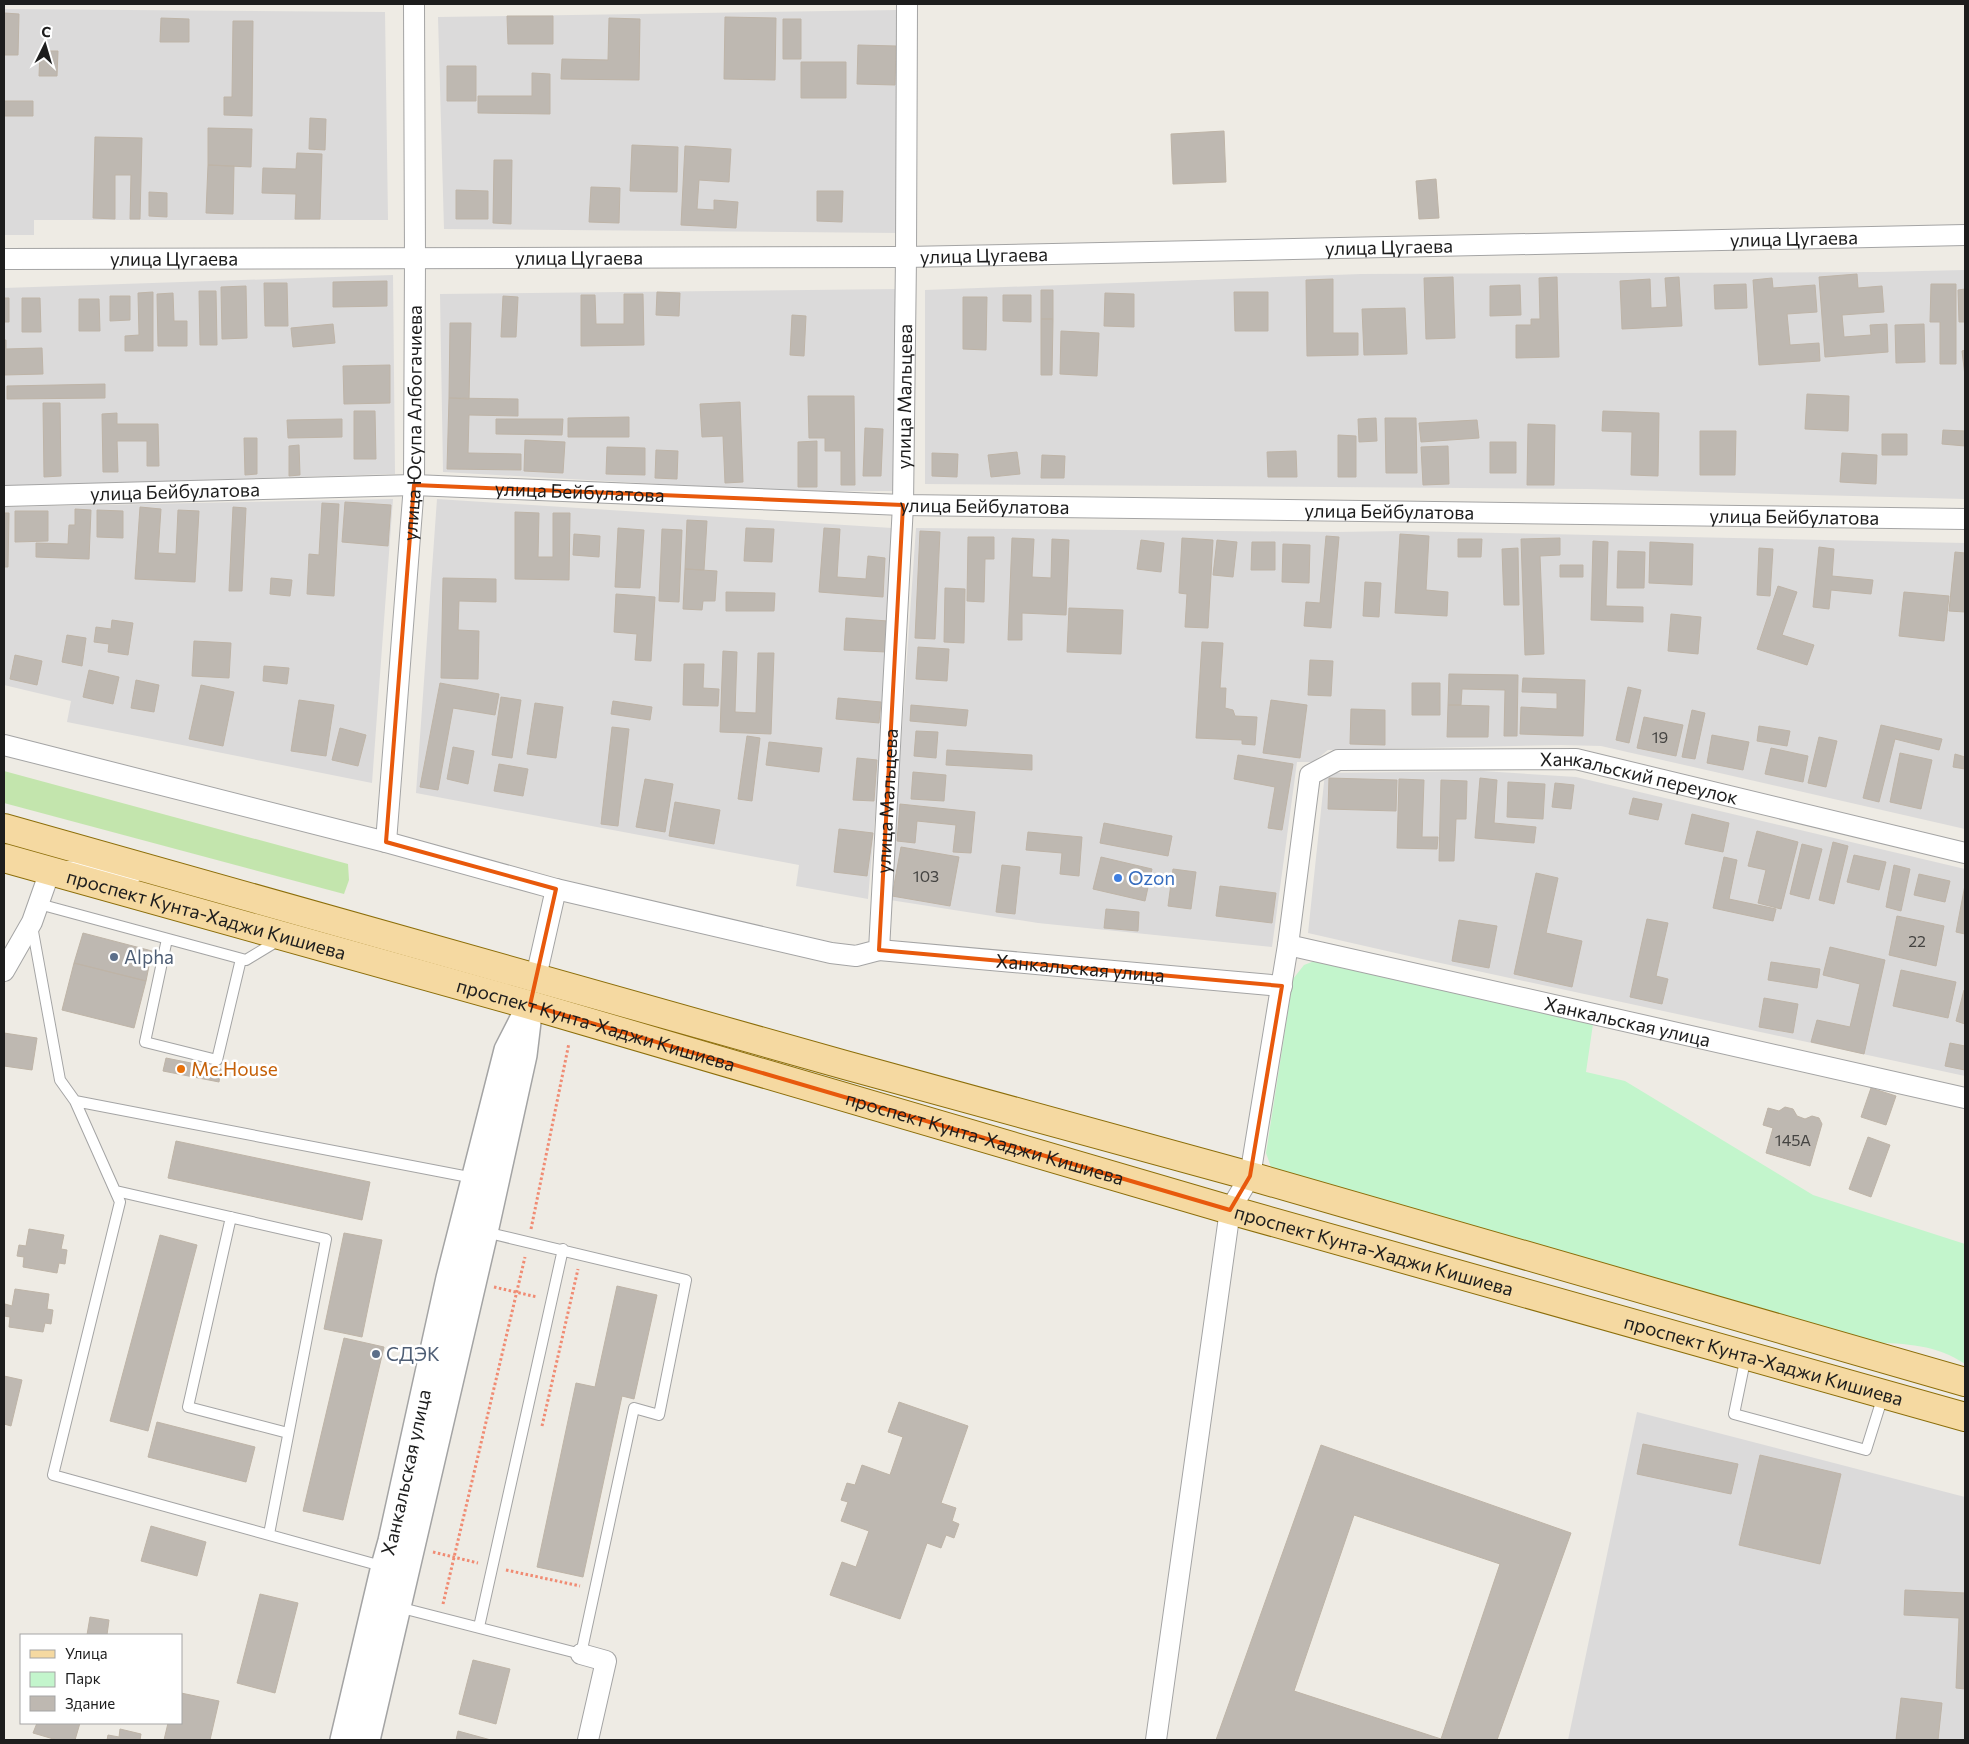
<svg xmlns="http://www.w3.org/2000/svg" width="1969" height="1744" font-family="Commissioner,sans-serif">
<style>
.residential{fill:#dbdada}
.grass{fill:#c3e5ad}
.park{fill:#c3f5cc}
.building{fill:#beb8b1;stroke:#beb4a7;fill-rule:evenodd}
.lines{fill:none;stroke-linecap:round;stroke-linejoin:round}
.service-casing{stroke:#a4a4a4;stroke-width:12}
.minor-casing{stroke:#a4a4a4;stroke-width:22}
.tertiary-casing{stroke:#a4a4a4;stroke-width:28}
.primary-casing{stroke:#8c6e0a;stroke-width:30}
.path{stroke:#f08b73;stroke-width:3;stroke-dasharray:2.5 2.5;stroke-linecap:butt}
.service{stroke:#fff;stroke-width:10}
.minor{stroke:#fff;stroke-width:20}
.tertiary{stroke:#fff;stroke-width:25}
.primary{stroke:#f5d9a1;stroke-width:28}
.marked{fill:none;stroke:#e8590c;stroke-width:4;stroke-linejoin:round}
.shop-dot{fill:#3f7fe0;stroke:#fff;stroke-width:2}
.service-dot{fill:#5c6f8a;stroke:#fff;stroke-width:2}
.food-dot{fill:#e8710a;stroke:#fff;stroke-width:2}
.labels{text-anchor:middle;stroke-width:5;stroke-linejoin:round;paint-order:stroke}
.number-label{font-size:16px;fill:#454442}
.street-label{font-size:19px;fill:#1d1d1d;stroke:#fff}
.shop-label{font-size:19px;fill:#366cbe;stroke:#fff;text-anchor:start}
.service-label{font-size:19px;fill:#4e5e75;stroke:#fff;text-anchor:start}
.food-label{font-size:19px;fill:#c56008;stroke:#fff;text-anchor:start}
</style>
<rect width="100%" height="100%" fill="#eeebe4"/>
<path class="residential" d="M4,9L385,12L388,220H34V235H4Z
M899,10L900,233L444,229L438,17Z
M1965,270V499L1587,489L925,484V290L1361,274L1879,272Z
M393,275L395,474L4,486V288Z
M900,289L901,491H784L443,472L440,294Z
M393,499L372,783L67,722L71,701L4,685V507Z
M437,499L892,528L887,677L868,899L796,886L799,865L416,793Z
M916,528L1336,532L1404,531L1965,543V829L1601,746L1561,745L1328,750L1313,762H1297L1272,947L1038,923L890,900Z
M1482,771L1576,777L1965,869V1076L1422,959L1308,933L1325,773Z
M1637,1412L1965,1497V1740H1568Z"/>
<path class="grass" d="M4,771L348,864L349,880L344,894L4,803Z"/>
<path class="park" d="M1317,960L1593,1024L1586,1072L1625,1081L1813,1195L1965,1244V1364C1938,1345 1904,1343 1873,1343L1272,1170L1266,1153L1293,979L1304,965Z"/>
<path class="building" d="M4,13L19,14L18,55H4Z
M507,16H553V44H508Z
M725,17L776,18L775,80L724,79Z
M161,18L189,19V42H160Z
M609,18L640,19L639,80L561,79L562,59L608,60Z
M783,19H801V59H783Z
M233,21H253L252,116L224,115V97H232Z
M858,45L896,46L895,85L857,84Z
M40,51H58L57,76H39Z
M801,62H846V98H801Z
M447,66H476V101H447Z
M532,73L550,74V114L478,113V96H532Z
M4,101H33V116H4Z
M310,118L326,119L325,150L309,149Z
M208,128L252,129L251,167L208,165Z
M1224,131L1226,182L1173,184L1171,134Z
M95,137L142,138L140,219H130L131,175H115V219L93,218Z
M632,145L678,147L677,192L630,191Z
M685,146L731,149L729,182L699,180L697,209L714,210V200L738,202L736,228L681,225Z
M297,153L322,154L320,219H295L296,194L262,193L263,168L296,169Z
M494,160H512L511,224L493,223Z
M208,165L234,166L233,214L206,213Z
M1436,179L1439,218L1419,219L1416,181Z
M591,187L620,188L619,223L589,222Z
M456,190L488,191V219H456Z
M817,191H843L842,222L817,221Z
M149,192L167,193V217L149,216Z
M1857,274L1858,288L1882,286L1884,312L1842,315L1844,337L1871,335L1870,325L1887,324L1888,352L1825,357L1819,277Z
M1453,277L1455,338L1426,339L1424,278Z
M1557,277L1559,357L1516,358V325H1531V319H1540L1539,278Z
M1679,277L1682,326L1622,329L1620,281L1650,279L1651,308L1667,307L1665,278Z
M1772,278L1773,288L1815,285L1817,312L1787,314L1790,345L1819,343L1820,361L1759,365L1753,280Z
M1333,279V333H1358V355L1307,356L1306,280Z
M387,281V306L333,307V282Z
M264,283H287L288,326H265Z
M1746,284L1747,308L1715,309L1714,285Z
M1931,284H1956V364H1940V322H1930Z
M1520,285L1521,315L1490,316V286Z
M246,286L247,338L222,339L221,287Z
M1965,289V322H1959L1958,290Z
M1041,290H1053V319H1041Z
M199,291H216L217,345H200Z
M153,292V351H125V336L139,335L138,293Z
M657,292L680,293L679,316L656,315Z
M1234,292H1268V331H1235Z
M173,293L174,321H187V346H158L157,294Z
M1105,293L1134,294V327L1104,326Z
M624,294H643L644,345L581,346V295H595L596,324H624Z
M1003,295H1031V322L1003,321Z
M110,296H130V320L110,321Z
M503,296L518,297L516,337H501Z
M963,297H987L986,350L963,349Z
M4,298H9V322H4Z
M22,298H40L41,332H22Z
M79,299H99L100,331H79Z
M1405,308L1407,354L1364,355L1362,309Z
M792,315L806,316L804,356L790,355Z
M1041,319H1053L1052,375H1041Z
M450,323H471L469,399L449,398Z
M333,324L335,343L293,347L291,328Z
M1924,324L1925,362L1896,363L1895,325Z
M1061,331L1099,333L1097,376L1060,374Z
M4,340H6V349L42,348L43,374L4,375Z
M1965,350V376L1962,351Z
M390,365V403L344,404L343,366Z
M105,384V398L7,399V386Z
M1807,394L1849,396L1848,431L1805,429Z
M808,396H854L855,485H841V451H825V438H809Z
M449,398L518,399V416L469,415L468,453L521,454V470L447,469Z
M740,402L743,482L725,483L723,436L702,437L700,404Z
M43,403H60L61,476L44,477Z
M354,411H375L376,459H354Z
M1603,411L1659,413L1658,476L1631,475L1632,432L1602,431Z
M117,413V424H158L159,466H147V441H117L118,472H103L102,414Z
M629,417V437H568V418Z
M1376,418L1377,441L1359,442L1358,419Z
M1385,418H1416L1417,473H1386Z
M342,419V437L288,438L287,420Z
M496,419H563L562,435L496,434Z
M1477,420L1479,438L1421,442L1419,423Z
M1528,424L1555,425L1554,485H1527Z
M865,428L883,429L881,476H863Z
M1943,430L1965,431V446L1942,444Z
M1700,431H1736L1735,475H1700Z
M1882,434H1907V455H1882Z
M1338,435L1356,436V477H1338Z
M244,438H257V474L245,475Z
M525,440L565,442L563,473L524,471Z
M817,441V487H798V442Z
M1490,442H1516V473H1490Z
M299,445L300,475L289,476V446Z
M1448,446L1449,484L1423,485L1421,447Z
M607,447L645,448V475L606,474Z
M656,450L678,451L677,479L655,478Z
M1296,451L1297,477H1268L1267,452Z
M1017,452L1020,474L991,477L988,455Z
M932,453L958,454L957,477L932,476Z
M1842,453L1877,455L1876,484L1840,482Z
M1042,455L1065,456L1064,478H1041Z
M345,502L391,505L388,546L342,542Z
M322,503L339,504L334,596L307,594L309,554L319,555Z
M140,507L161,509L158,553L176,554L178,510L199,511L195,582L135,579Z
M233,507L246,508L242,591H229Z
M75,509L91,510L89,559L36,557V543L68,544L69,525H75Z
M97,510L123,511V538L97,537Z
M15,511H48V541L15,542Z
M515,512L539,513L538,557H553V513H570L569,580L515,579Z
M4,513H9L8,567H4Z
M687,520L707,521L704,570L685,569Z
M618,528L644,530L640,588L615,587Z
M746,528L774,529L772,562L744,561Z
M824,528L840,529L837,577L866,579L868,556L885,558L883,597L819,592Z
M662,529L682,530L679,602L659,601Z
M920,531L940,532L935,639L915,638Z
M574,534L600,536L599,557L573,555Z
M1400,534L1429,536L1426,590L1448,592L1447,616L1395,613Z
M1326,536L1339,537L1331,628L1304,626L1306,602L1320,603Z
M968,537H994V559H985L984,602L967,601Z
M1012,538L1034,539L1032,577L1051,578L1052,539L1069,540L1066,615L1022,613V640H1008Z
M1182,538L1213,540L1208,628L1185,627L1187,594L1179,593Z
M1560,538V555L1540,556L1544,654L1525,655L1521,539Z
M1458,539H1482L1481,557H1458Z
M1141,540L1164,543L1161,572L1137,569Z
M1217,540L1237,542L1233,577L1213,575Z
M1593,541L1608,542L1606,606L1643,607V622L1591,620Z
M1252,542H1275V570H1251Z
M1650,542L1693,544L1692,585L1649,583Z
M1283,544L1310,545L1309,583L1282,582Z
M1819,547L1834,549L1832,576L1873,580L1871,594L1831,590L1829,609L1813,607Z
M1518,548L1519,605H1504L1502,549Z
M1759,548L1773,549L1770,596L1757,595Z
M1618,551L1645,552L1644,588H1617Z
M1955,552L1965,553V612L1949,611Z
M1560,565H1583V577H1560Z
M685,569L717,571L715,601H703L702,610L683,609Z
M271,578L292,580L290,596L270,594Z
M443,578L496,579V602L459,601L458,630L479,631L478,679L441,678Z
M1365,582L1381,583L1379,617L1363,616Z
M1778,586L1797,592L1782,635L1814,645L1807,665L1757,649Z
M945,588L965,589L964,643L944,642Z
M726,592L775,593L774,611H726Z
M1904,592L1949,596L1944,641L1899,636Z
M616,594L655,597L651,661L635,660L637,634L614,632Z
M1069,608L1123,610L1121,654L1067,652Z
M1671,614L1701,617L1698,654L1668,651Z
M846,618L888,621L886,652L844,650Z
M112,620L133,623L128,655L108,652L109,644L94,642L96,627L111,629Z
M67,635L86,638L82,666L62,662Z
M194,641L231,643L229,678L192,676Z
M1202,642L1223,643L1220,688H1226L1225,708L1233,710L1235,716L1257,717L1255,745L1242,744V740L1196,738Z
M918,647L949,649L947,681L916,679Z
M723,651L737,652L735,712L756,713L758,653H774L771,734L720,732Z
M15,655L42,661L37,685L10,679Z
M1310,660L1333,661L1331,696L1308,695Z
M684,664H704L703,688L719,689L718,706L683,705Z
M264,666L289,668L287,684L263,681Z
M89,670L119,677L113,704L83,697Z
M1449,674L1518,675L1517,736H1504L1505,690L1462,689L1461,705H1448Z
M1523,678L1585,680L1583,736L1520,734L1521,707L1557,709V693L1522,692Z
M136,680L159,685L154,712L131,708Z
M440,683L499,694L495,715L453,708L438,790L420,787Z
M1412,683H1440V715H1412Z
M201,685L234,692L223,746L189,739Z
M1628,687L1641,690L1629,743L1616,740Z
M501,697L521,700L512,758L492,755Z
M838,698L881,702L879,723L836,719Z
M299,700L334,705L326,756L291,751Z
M1271,700L1307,705L1300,758L1263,753Z
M613,701L652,707L650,720L611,714Z
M535,703L563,707L556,758L527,754Z
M911,705L968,710L966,726L910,721Z
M1448,705L1489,706L1488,737H1447Z
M1351,709L1385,710V745L1350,744Z
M1692,710L1705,713L1695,759L1682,757Z
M1644,717L1683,725L1676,756L1637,748Z
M1881,725L1942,739L1939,750L1895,739L1879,802L1863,798Z
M1759,726L1790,731L1787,746L1757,741Z
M612,727L629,729L618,826L601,824Z
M340,728L366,735L358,766L332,760Z
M916,731L938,732L936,758L914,756Z
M1712,735L1749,742L1743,770L1707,763Z
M747,736L760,738L752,801L738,799Z
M1819,737L1837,741L1826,787L1808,783Z
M769,742L822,748L819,772L766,765Z
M453,747L474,751L468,784L447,779Z
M1771,748L1808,756L1803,782L1765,774Z
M947,750L1032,755V770L946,765Z
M1900,753L1932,760L1921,809L1890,802Z
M1955,754L1965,757V769L1953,767Z
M1238,755L1293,764L1282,830L1268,828L1275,787L1234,779Z
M857,758L877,760L874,801L853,800Z
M499,764L528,769L523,796L494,791Z
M913,772L946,775L944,801L911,799Z
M1329,778L1397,780L1396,811L1328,809Z
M1480,778L1497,780L1494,823L1536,827L1534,843L1475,838Z
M645,779L673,784L665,832L636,827Z
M1399,779L1424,780L1422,837H1438L1437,849L1397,848Z
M1441,780L1467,781L1466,819H1456L1454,861H1439Z
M1508,782L1545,784L1543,819L1507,817Z
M1555,783L1574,785L1571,809L1552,807Z
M1633,798L1662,804L1658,820L1629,814Z
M675,802L720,810L714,844L669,836Z
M900,804L975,812L971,853L953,852L956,825L917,821L915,843L897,841Z
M1692,814L1729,823L1723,852L1685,844Z
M1104,823L1172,836L1168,856L1100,843Z
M839,829L873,833L867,876L834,872Z
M1757,831L1798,842L1781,909L1758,903L1766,870L1748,866Z
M1028,832L1082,837L1079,876L1060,874L1062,853L1026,850Z
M1833,842L1848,846L1834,904L1819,900Z
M1802,844L1822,849L1809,899L1790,894Z
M901,847L959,857L950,906L892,896Z
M1854,855L1886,862L1879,890L1847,882Z
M1101,857L1152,869L1145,901L1093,889Z
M1724,857L1737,860L1729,899L1776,909L1773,921L1713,908Z
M1002,865L1020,867L1015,914L996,912Z
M1894,865L1910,869L1901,911L1886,907Z
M1173,869L1196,872L1191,909L1168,906Z
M1536,873L1558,878L1546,933L1582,941L1572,987L1514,974Z
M1919,874L1950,881L1945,902L1914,895Z
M1965,885V934L1956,932Z
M1220,886L1276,893L1272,923L1216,916Z
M1106,909L1139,912L1138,931L1104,928Z
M1897,916L1944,926L1936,966L1889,955Z
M1647,919L1668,923L1656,976L1668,979L1662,1004L1630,997Z
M1459,920L1497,926L1489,968L1452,961Z
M83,933L152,951L146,981L74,963Z
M1830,947L1885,960L1864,1054L1811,1042L1817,1020L1850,1027L1860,984L1823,975Z
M1771,962L1820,969L1817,988L1768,980Z
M74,963L146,981L134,1028L62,1010Z
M1901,970L1956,982L1948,1018L1893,1006Z
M1964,990H1965V1024L1956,1021Z
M1764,998L1798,1004L1793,1033L1759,1027Z
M4,1033L37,1038L32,1070L4,1066Z
M1950,1043L1965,1046V1070L1945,1066Z
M166,1058L221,1069L219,1082L163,1071Z
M1871,1088L1896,1096L1886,1125L1861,1117Z
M1785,1107L1793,1109L1797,1116L1805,1119L1812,1116L1819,1118L1822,1124L1810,1166L1766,1153L1773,1128L1763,1125L1768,1108L1779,1111Z
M1868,1137L1890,1145L1871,1197L1849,1189Z
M176,1141L370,1182L362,1220L168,1178Z
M29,1229L64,1235L61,1249L67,1250L65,1264L59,1263L57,1273L23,1267L24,1257L17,1256L19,1245L26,1246Z
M344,1233L382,1240L362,1337L324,1329Z
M160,1235L197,1245L148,1431L110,1421Z
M617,1286L657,1295L634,1399L622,1396L583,1577L537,1567L576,1383L595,1387Z
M15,1289L49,1294L47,1309L53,1310L51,1324L45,1323L43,1332L9,1327L10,1317L4,1316L5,1304L12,1306Z
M344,1338L384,1347L343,1520L303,1511Z
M4,1376L22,1380L11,1426L4,1424Z
M899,1402L968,1426L941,1503L956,1508L952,1521L959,1524L954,1538L946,1535L941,1548L927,1543L900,1619L830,1595L842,1562L856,1567L869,1531L841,1521L848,1502L841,1500L847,1483L855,1485L862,1465L890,1475L903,1437L888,1432Z
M157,1422L255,1447L246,1482L148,1457Z
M1643,1444L1738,1464L1731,1494L1637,1474Z
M1321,1445L1571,1533L1497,1740H1216ZM1354,1515L1500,1564L1441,1739L1294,1691Z
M1760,1455L1841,1474L1820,1564L1739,1545Z
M151,1526L206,1542L197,1576L141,1561Z
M1905,1590L1965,1593V1689L1956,1688L1959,1618L1904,1615Z
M260,1594L298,1603L275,1693L237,1683Z
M90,1617L109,1620L107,1635H87Z
M473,1660L510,1669L496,1724L459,1714Z
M181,1693L219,1701L210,1740H164L168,1723H181Z
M1901,1698L1942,1703L1938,1740H1896Z
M37,1723H80L75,1740H57L33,1733Z
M120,1729L141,1734L140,1740H107L108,1735L119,1737Z
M458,1731L491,1740H456Z"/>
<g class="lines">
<defs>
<path id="service" d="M39,904L246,960L279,940
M32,926L60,1080L75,1101L120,1202L53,1475L385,1567
M167,939L145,1042L217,1060L241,959
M75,1101L474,1178
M116,1191L326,1239L269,1534
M231,1217L188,1407L288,1433
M1746,1356L1734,1414L1866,1450L1883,1396
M398,1607L581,1654L634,1408L659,1415L686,1280L485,1232
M479,1627L563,1249"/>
<g id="minor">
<path id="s1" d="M4,259L906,257L1965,235"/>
<path id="s2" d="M4,496L414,485L903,505L1965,519"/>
<path id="s3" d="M4,745L386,842L556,889L831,953L856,956L879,950L903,505L906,257L907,4"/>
<path id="s4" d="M386,842L414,485L415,258L414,4"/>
<path id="s5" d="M1288,945L1965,1098"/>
<path id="s6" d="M879,950L1282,986"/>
<path d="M4,971L32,922L50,871L134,872"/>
<path d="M536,977L556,889"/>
<path d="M581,1654L606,1661L588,1740"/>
<path id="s7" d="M1156,1740L1230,1210L1250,1176L1288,945L1310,775L1338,760L1576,759L1965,853"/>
</g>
<g id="tertiary">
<path id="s8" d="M343,1740L384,1566L391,1541L449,1278L507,1050L530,1005L524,1055L485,1232L367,1740"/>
</g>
<g id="primary">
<path d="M4,828L845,1065L1250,1176L1965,1382"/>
<path id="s9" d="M4,858L530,1005L1230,1210L1965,1417"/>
</g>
</defs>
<use href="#service" class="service-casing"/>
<use href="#minor" class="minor-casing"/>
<use href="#tertiary" class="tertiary-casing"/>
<use href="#primary" class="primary-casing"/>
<path class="path" d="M531,1229L569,1043
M494,1287L537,1297
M542,1426L578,1269
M433,1552L478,1563
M506,1570L580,1586
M443,1604L525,1257"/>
<use href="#service" class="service"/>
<use href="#minor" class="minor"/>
<use href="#tertiary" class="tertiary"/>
<use href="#primary" class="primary"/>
</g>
<path class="marked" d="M414,485L903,505L879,950L1282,986L1250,1176L1230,1210L530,1005L556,889L386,842Z"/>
<circle class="shop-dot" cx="1118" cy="878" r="5"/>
<g class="service-dot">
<circle cx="114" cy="957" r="5"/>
<circle cx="376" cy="1354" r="5"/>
</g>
<circle class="food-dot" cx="181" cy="1069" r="5"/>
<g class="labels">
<g class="number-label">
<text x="1660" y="743">19</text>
<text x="926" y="882">103</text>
<text x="1917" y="947">22</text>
<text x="1793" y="1146">145А</text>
</g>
<g class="street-label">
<text dy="7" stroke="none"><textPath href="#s1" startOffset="1790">улица Цугаева</textPath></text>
<text dy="7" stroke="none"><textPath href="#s1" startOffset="1385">улица Цугаева</textPath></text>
<text dy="7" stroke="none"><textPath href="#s1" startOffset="980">улица Цугаева</textPath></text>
<text dy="7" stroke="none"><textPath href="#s1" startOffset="575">улица Цугаева</textPath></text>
<text dy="7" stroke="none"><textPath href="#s1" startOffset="170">улица Цугаева</textPath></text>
<text dy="7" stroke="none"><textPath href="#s3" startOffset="1456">улица Мальцева</textPath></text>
<text dy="7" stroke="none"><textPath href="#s4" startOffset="420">улица Юсупа Албогачиева</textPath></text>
<text dy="7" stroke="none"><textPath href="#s2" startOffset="171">улица Бейбулатова</textPath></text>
<text dy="7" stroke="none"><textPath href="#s2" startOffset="576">улица Бейбулатова</textPath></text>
<text dy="7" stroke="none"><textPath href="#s2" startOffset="981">улица Бейбулатова</textPath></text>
<text dy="7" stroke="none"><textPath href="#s2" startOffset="1386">улица Бейбулатова</textPath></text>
<text dy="7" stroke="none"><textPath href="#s2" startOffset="1791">улица Бейбулатова</textPath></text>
<text dy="7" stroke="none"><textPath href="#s7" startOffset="1315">Ханкальский переулок</textPath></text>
<text dy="7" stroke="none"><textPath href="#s3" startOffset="1051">улица Мальцева</textPath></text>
<text dy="7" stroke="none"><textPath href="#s9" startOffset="210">проспект Кунта-Хаджи Кишиева</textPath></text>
<text dy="7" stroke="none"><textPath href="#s6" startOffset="202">Ханкальская улица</textPath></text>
<text dy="7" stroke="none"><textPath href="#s5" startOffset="348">Ханкальская улица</textPath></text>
<text dy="7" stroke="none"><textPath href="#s9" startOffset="615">проспект Кунта-Хаджи Кишиева</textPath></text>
<text dy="7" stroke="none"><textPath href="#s9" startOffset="1020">проспект Кунта-Хаджи Кишиева</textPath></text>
<text dy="7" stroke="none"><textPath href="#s9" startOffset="1425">проспект Кунта-Хаджи Кишиева</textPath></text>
<text dy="7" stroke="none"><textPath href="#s9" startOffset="1830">проспект Кунта-Хаджи Кишиева</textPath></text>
<text dy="7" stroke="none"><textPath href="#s8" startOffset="275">Ханкальская улица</textPath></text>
</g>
<g class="shop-label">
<text x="1128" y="885">Ozon</text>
</g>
<g class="service-label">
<text x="124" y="964">Alpha</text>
<text x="386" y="1361">СДЭК</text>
</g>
<g class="food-label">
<text x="191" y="1076">Mc.House</text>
</g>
</g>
<rect width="1969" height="1744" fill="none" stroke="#1d1d1d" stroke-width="10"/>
<rect x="20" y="1634" width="162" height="90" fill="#ffffff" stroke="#a5a5a5"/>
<rect x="30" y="1650" width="25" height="8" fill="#f5d9a1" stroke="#a5a5a5"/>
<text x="65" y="1659" font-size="15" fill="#1d1d1d">Улица</text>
<rect x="30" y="1672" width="25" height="15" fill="#c3f5cc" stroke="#a5a5a5"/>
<text x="65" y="1684" font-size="15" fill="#1d1d1d">Парк</text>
<rect x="30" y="1696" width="25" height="15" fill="#beb8b1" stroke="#a5a5a5"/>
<text x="65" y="1709" font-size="15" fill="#1d1d1d">Здание</text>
<g transform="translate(45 45) rotate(5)" stroke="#ffffff" stroke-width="4" paint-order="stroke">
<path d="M0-4L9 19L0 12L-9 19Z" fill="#1d1d1d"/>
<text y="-8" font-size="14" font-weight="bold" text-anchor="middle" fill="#1d1d1d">С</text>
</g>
</svg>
